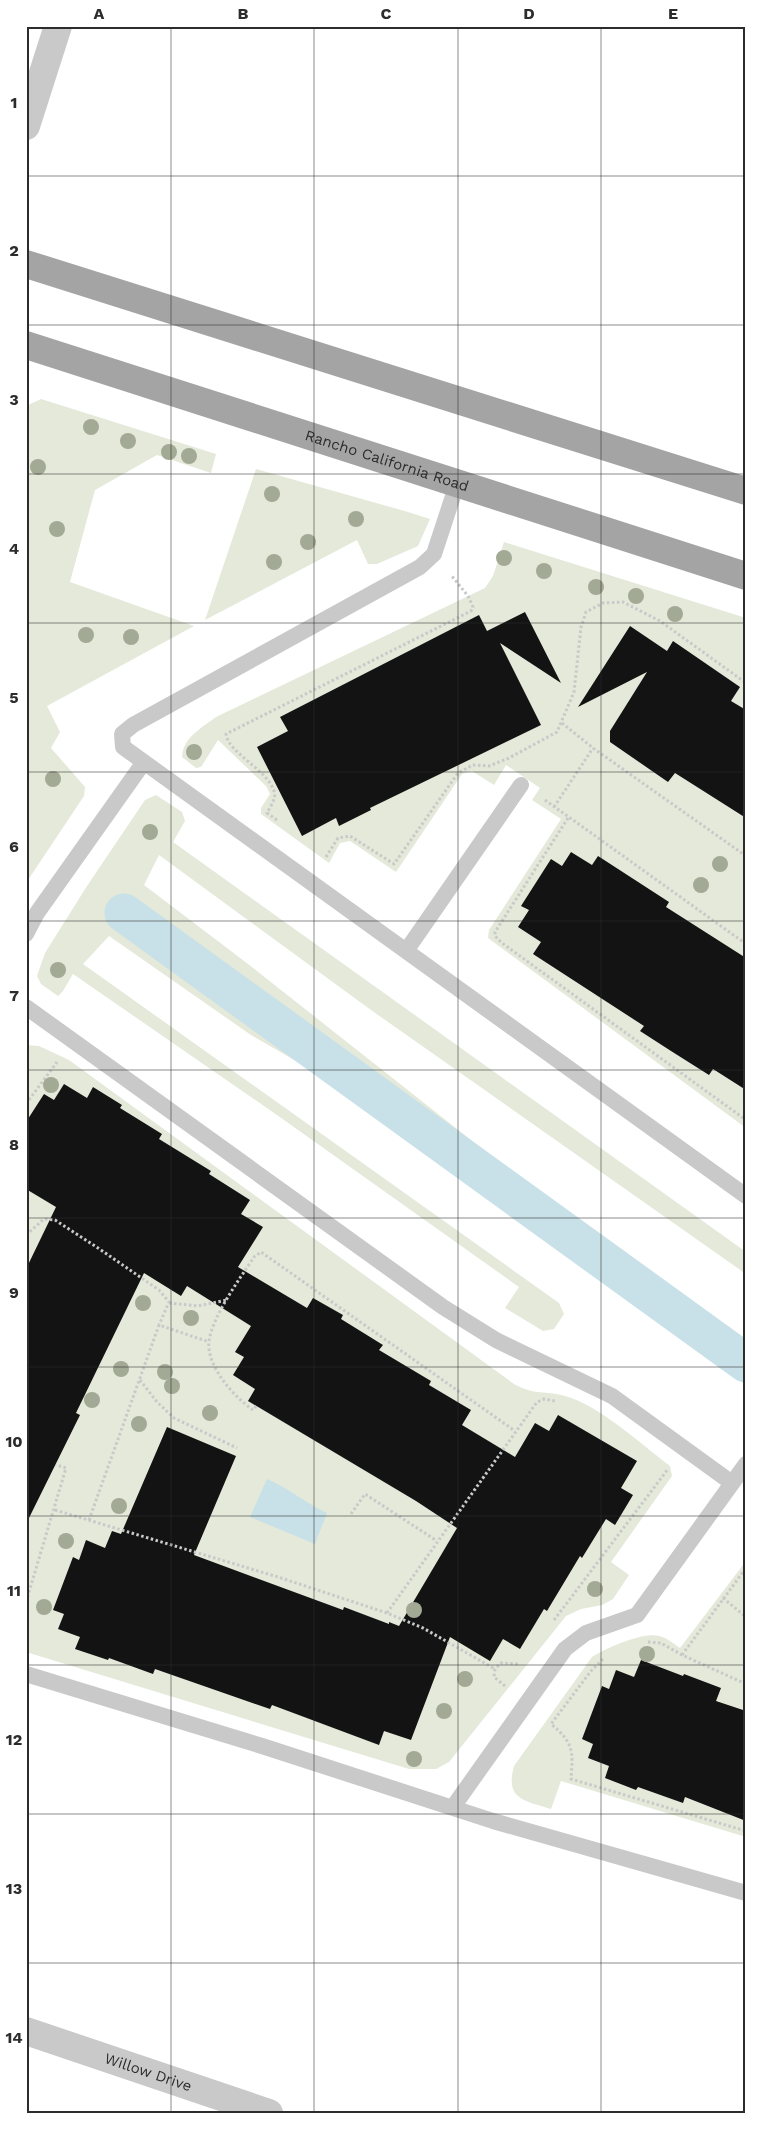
<svg xmlns="http://www.w3.org/2000/svg" width="772" height="2139" font-family="'Work Sans',sans-serif">
<style>
.green{fill:#e4e9da}
.water{fill:#c8e0e7}
.lines{fill:none;stroke-linecap:round;stroke-linejoin:round}
.canal{stroke:#c8e0e7;stroke-width:39}
.building{fill:#131313}
.path{stroke:#c9c9c9;stroke-width:3;stroke-dasharray:2.5 2.5;stroke-linecap:butt}
.service{stroke:#c9c9c9;stroke-width:16}
.minor{stroke:#c9c9c9;stroke-width:28}
.primary{stroke:#a4a4a4;stroke-width:28}
.tree{fill:#a2a995}
.grid{fill:none;stroke:#2c2c2c;stroke-width:1;stroke-opacity:0.55}
.labels{text-anchor:middle;stroke-width:5;stroke-linejoin:round;paint-order:stroke}
.street-label{font-size:15px;fill:#2c2c2c;stroke:#fff}
.neatline{fill:none;stroke:#2c2c2c;stroke-width:2}
.grid-label{font-size:16px;text-anchor:middle;font-weight:bold;fill:#2c2c2c}
</style>
<rect width="100%" height="100%" fill="#fff"/>
<path class="green" d="M41,399L216,454L211,473L157,455L95,490L70,582L194,626L47,706L60,732L51,748L85,787L84,796L26,883V406Z
M256,469L408,512L430,519L418,546L377,564H368L357,540L205,620Z
M504,542L746,618V1128L488,938L489,930L561,819L532,800L540,788L506,765L494,785L472,771L462,774L396,872L350,841L340,843L329,863L261,814V808L270,794L266,786L218,740L201,767L196,768L182,757C183,737 202,728 216,717L485,588L493,576Z
M156,795L182,812L185,821L173,842L746,1252V1274L371,1010L159,855L144,885L248,964L556,1207L746,1348V1376L398,1120L251,1035L109,936L83,964L559,1303L564,1314L554,1329L543,1331L505,1308L519,1287L277,1115L73,974L63,991L58,996L41,984L37,976L45,953L87,886L145,800Z
M26,1045L39,1046L69,1060L514,1384C536,1396 544,1390 565,1396C599,1405 642,1445 670,1466L672,1476L611,1562L629,1575L613,1599L602,1605L581,1609L566,1616L449,1762L436,1769H409L26,1652Z
M746,1561V1837L561,1781L551,1809C524,1800 505,1800 514,1766L592,1657C607,1648 642,1632 659,1636C666,1637 674,1644 680,1648Z"/>
<path class="water" d="M267,1479C289,1488 305,1503 327,1513L315,1544L250,1517Z"/>
<g class="lines">
<path class="canal" d="M124,913L746,1363"/>
</g>
<path class="building" d="M525,612L561,683L500,643L541,725L370,808L371,810L339,826L336,818L302,836L257,747L288,731L280,717L479,615L487,631Z
M630,626L667,651L673,641L740,687L731,701L746,710V818L675,773L668,782L610,742V731L647,672L578,707Z
M571,852L592,865L598,856L669,902L666,907L746,958V1090L713,1069L709,1075L671,1051L640,1031L644,1026L533,954L541,942L518,927L529,910L521,906L551,859L562,866Z
M64,1084L87,1098L93,1087L122,1105L120,1108L162,1134L159,1139L211,1171L209,1174L250,1200L241,1214L263,1227L238,1267L307,1308L313,1298L343,1315L341,1319L383,1345L379,1350L431,1381L429,1385L471,1410L462,1425L515,1457L535,1423L549,1431L558,1415L637,1461L621,1488L633,1495L615,1525L606,1519L582,1558L580,1556L547,1611L544,1609L520,1649L503,1639L490,1661L450,1637L411,1740L384,1731L379,1745L272,1705L270,1709L155,1669L153,1674L109,1658L108,1660L75,1649L80,1637L58,1629L64,1614L53,1610L73,1557L79,1560L86,1540L105,1548L112,1531L121,1534L167,1427L236,1456L194,1555L343,1610L344,1607L389,1624V1622L399,1626L457,1528L416,1501L248,1401L255,1389L233,1375L244,1357L235,1352L251,1326L187,1286L181,1296L144,1273L76,1413L80,1415L26,1524V1269L56,1207L26,1189V1122L44,1094L54,1100Z
M641,1660L683,1676L684,1674L721,1688L716,1701L746,1711V1821L685,1797L683,1803L638,1787L636,1790L605,1778L609,1766L588,1758L593,1744L582,1739L602,1686L609,1689L616,1670L634,1677Z"/>
<g class="lines">
<path class="path" d="M562,723L593,748L746,856
M545,800L746,944
M554,807L593,748
M568,818L495,932V936L502,943L746,1120
M277,820L267,813C270,807 277,798 274,791C267,769 229,754 226,734L471,611L473,607L468,596L451,575
M326,857L338,838L350,836L394,864L458,773L473,765L489,766L509,758L557,732L574,692L581,627L586,612L603,603L623,602L660,621L746,683
M26,1104L57,1062
M26,1235L44,1219L55,1220L98,1248L159,1290L169,1302L159,1325
M169,1303L198,1306L227,1300
M140,1380L157,1402L174,1418L237,1448
M256,1406L253,1410C234,1397 206,1366 209,1341C213,1315 239,1280 254,1257L261,1252L515,1431
M55,1510L278,1577L387,1613L423,1628L495,1669
M351,1514L365,1494L437,1541
M89,1520L159,1325L209,1342
M723,1598L746,1617
M26,1602L66,1468L56,1465
M387,1613L537,1402L544,1399L555,1401
M554,1620L668,1469
M648,1642L661,1643L682,1655L746,1684
M682,1655L746,1568
M603,1659L591,1671L551,1724C574,1743 573,1751 571,1779L746,1831
M505,1686L494,1677L495,1669L501,1663L519,1664"/>
<path class="service" d="M457,484L434,554L420,567L133,725L122,734L123,747L746,1196
M26,934L37,913L144,762
M406,951L521,785
M26,1007L443,1307L496,1340L612,1396L732,1483
M26,1674L262,1746L493,1821L746,1893
M453,1807L565,1649L586,1633L637,1615L746,1464"/>
<g class="minor">
<path d="M26,126L58,26"/>
<path id="s1" d="M26,2031L269,2113"/>
</g>
<g class="primary">
<path d="M26,264L746,491"/>
<path id="s2" d="M26,345L746,576"/>
</g>
</g>
<g class="tree">
<circle cx="91" cy="427" r="8"/>
<circle cx="128" cy="441" r="8"/>
<circle cx="169" cy="452" r="8"/>
<circle cx="189" cy="456" r="8"/>
<circle cx="38" cy="467" r="8"/>
<circle cx="272" cy="494" r="8"/>
<circle cx="356" cy="519" r="8"/>
<circle cx="57" cy="529" r="8"/>
<circle cx="308" cy="542" r="8"/>
<circle cx="504" cy="558" r="8"/>
<circle cx="274" cy="562" r="8"/>
<circle cx="544" cy="571" r="8"/>
<circle cx="596" cy="587" r="8"/>
<circle cx="636" cy="596" r="8"/>
<circle cx="675" cy="614" r="8"/>
<circle cx="86" cy="635" r="8"/>
<circle cx="131" cy="637" r="8"/>
<circle cx="194" cy="752" r="8"/>
<circle cx="53" cy="779" r="8"/>
<circle cx="150" cy="832" r="8"/>
<circle cx="720" cy="864" r="8"/>
<circle cx="701" cy="885" r="8"/>
<circle cx="58" cy="970" r="8"/>
<circle cx="51" cy="1085" r="8"/>
<circle cx="143" cy="1303" r="8"/>
<circle cx="191" cy="1318" r="8"/>
<circle cx="121" cy="1369" r="8"/>
<circle cx="165" cy="1372" r="8"/>
<circle cx="172" cy="1386" r="8"/>
<circle cx="92" cy="1400" r="8"/>
<circle cx="210" cy="1413" r="8"/>
<circle cx="139" cy="1424" r="8"/>
<circle cx="119" cy="1506" r="8"/>
<circle cx="66" cy="1541" r="8"/>
<circle cx="595" cy="1589" r="8"/>
<circle cx="44" cy="1607" r="8"/>
<circle cx="414" cy="1610" r="8"/>
<circle cx="647" cy="1654" r="8"/>
<circle cx="465" cy="1679" r="8"/>
<circle cx="444" cy="1711" r="8"/>
<circle cx="414" cy="1759" r="8"/>
</g>
<path class="grid" d="M171,26V2113M314,26V2113M458,26V2113M601,26V2113M26,176H746M26,325H746M26,474H746M26,623H746M26,772H746M26,921H746M26,1070H746M26,1218H746M26,1367H746M26,1516H746M26,1665H746M26,1814H746M26,1963H746"/>
<g class="labels">
<g class="street-label">
<text dy="5" stroke="none"><textPath href="#s2" startOffset="379">Rancho California Road</textPath></text>
<text dy="5" stroke="none"><textPath href="#s1" startOffset="129">Willow Drive</textPath></text>
</g>
</g>
<rect width="772" height="2139" fill="none" stroke="#ffffff" stroke-width="55"/>
<rect x="28" y="28" width="716" height="2084" class="neatline"/>
<g class="grid-label">
<text x="99" y="19">A</text>
<text x="243" y="19">B</text>
<text x="386" y="19">C</text>
<text x="529" y="19">D</text>
<text x="673" y="19">E</text>
<text x="14" y="108">1</text>
<text x="14" y="256">2</text>
<text x="14" y="405">3</text>
<text x="14" y="554">4</text>
<text x="14" y="703">5</text>
<text x="14" y="852">6</text>
<text x="14" y="1001">7</text>
<text x="14" y="1150">8</text>
<text x="14" y="1298">9</text>
<text x="14" y="1447">10</text>
<text x="14" y="1596">11</text>
<text x="14" y="1745">12</text>
<text x="14" y="1894">13</text>
<text x="14" y="2043">14</text>
</g>
</svg>
